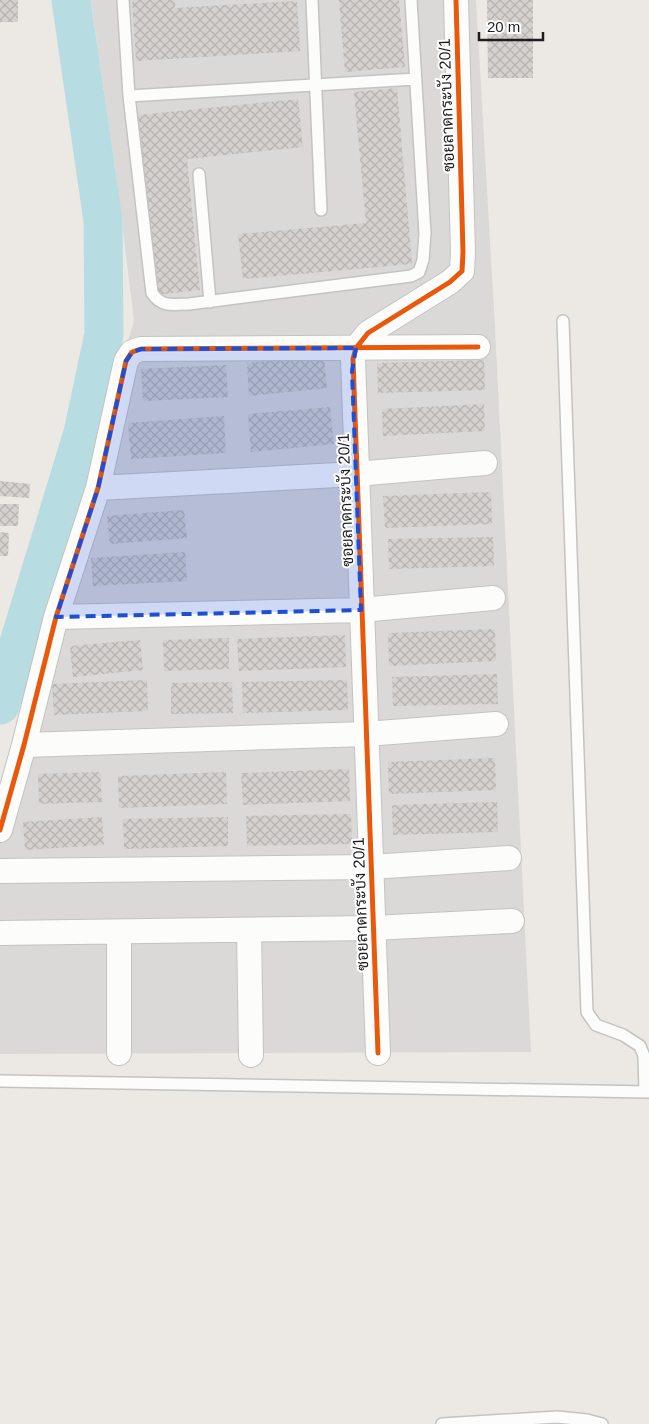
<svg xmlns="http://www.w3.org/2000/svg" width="649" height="1424" font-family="Arial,Sarabun,sans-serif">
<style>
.residential{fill:#dbd9d7}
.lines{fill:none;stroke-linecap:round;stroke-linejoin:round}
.river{stroke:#b7dce1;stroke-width:39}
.building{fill:url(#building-cross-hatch)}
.service-casing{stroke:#c4c3c1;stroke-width:14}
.minor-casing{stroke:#c4c3c1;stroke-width:26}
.service{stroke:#fcfcfb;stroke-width:11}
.minor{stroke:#fcfcfb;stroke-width:24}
.cycleway-casing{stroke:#fff;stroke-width:8}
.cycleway{stroke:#e8590c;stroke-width:5}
.marked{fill:#1d4ed8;fill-opacity:0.2;stroke:#1d4ed8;stroke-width:4;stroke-dasharray:10 6;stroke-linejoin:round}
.labels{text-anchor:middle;stroke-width:4;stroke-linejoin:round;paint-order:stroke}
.street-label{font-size:16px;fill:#1d1d1d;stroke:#fff}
</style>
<defs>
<pattern id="building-cross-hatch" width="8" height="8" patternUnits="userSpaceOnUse" patternTransform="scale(1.25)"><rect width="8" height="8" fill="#d4d1ce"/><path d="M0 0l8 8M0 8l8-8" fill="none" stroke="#b6b3b0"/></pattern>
</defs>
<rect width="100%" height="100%" fill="#ece9e5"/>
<path class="residential" d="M91,0H476L495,327L531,1052L0,1054V787L67,535L134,321L117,183Z"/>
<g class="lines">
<path class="river" d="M0,705L83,433L104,334L103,221L71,0"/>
</g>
<path class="building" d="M0,0H18V22H0Z
M132,0H175V8L297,1L300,51L136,61Z
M339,0H399L405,67L345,72Z
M487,0H533V78H488Z
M397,88L412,264L243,279L238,234L366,223L354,92Z
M298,99L303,147L187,159L200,290L156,295L138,115Z
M324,356L327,388L249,396L247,363Z
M484,360L485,390L378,393L377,363Z
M226,365L228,397L143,401L141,369Z
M484,404L485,431L383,436L382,409Z
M330,407L334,444L251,452L248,414Z
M224,416L226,453L131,459L128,423Z
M0,481L30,484L29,498L0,496Z
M491,492L492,524L385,528L383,496Z
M0,504H19L18,526H0Z
M184,510L187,538L110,544L107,516Z
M0,532L9,533L8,556H0Z
M493,537L494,566L389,569L388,539Z
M185,552L187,581L93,586L91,558Z
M495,629L496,661L389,666L388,633Z
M345,635L346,667L239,671L237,639Z
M229,638V669L164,671L163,640Z
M140,640L143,670L73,677L70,646Z
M497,674L498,704L393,706L392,677Z
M147,680L148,711L54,715L52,684Z
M347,680L348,710L243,713L242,682Z
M232,682L233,713L171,714V683Z
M495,758L496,790L389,794L388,762Z
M349,769L350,801L243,805L241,773Z
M100,772L102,802L39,804L38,774Z
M226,772L227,804L119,808L118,776Z
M497,802L498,832L393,835L392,805Z
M351,814L352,844L247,846L246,816Z
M102,817L104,845L25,850L23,822Z
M228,817V846L124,849L123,819Z"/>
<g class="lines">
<defs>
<path id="service" d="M123,0L129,96L152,293C162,308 173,304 189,304L411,276L419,272L423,260L425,234L411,0
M312,0L321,210
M129,96L416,79
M199,174L210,302
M563,321L587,1012L596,1025L623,1035L640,1046L644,1056L645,1092
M0,1081L649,1092
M442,1424L557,1417L587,1420L602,1424"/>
<path id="minor" d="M98,488L356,474L485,463
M56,617L361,610L493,598
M24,745L366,734L496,724
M0,830L24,745L56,617L98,488L126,361L132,352L141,349L478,347
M0,871L371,867L509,858
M249,930L251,1055
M119,932V1053
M0,933L373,928L512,921
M378,1053L353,359L356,348L368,333L450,282L462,271L463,252L456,0"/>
</defs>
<use href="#service" class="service-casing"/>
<use href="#minor" class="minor-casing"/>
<use href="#service" class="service"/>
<use href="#minor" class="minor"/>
<defs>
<path id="cycleway" d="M0,830L24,745L56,617L98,488L126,361L132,352L141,349L478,347
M378,1053L353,359L356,348L368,333L450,282L462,271L463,252L456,0"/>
</defs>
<use href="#cycleway" class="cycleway-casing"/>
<use href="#cycleway" class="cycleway"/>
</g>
<path class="marked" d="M356,348L352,371L361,610L56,617L98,488L126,361L132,352L141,349Z"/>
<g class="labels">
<g class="street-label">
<text transform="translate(446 105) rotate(-92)" y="6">ซอยลาดกระบัง 20/1</text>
<text transform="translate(345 500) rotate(-92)" y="6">ซอยลาดกระบัง 20/1</text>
<text transform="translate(360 904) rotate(-92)" y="6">ซอยลาดกระบัง 20/1</text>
</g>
</g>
<path d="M479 32v8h64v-8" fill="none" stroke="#1d1d1d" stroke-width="2.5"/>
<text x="487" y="32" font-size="15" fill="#1d1d1d" stroke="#ffffff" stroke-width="4" paint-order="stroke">20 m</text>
</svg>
